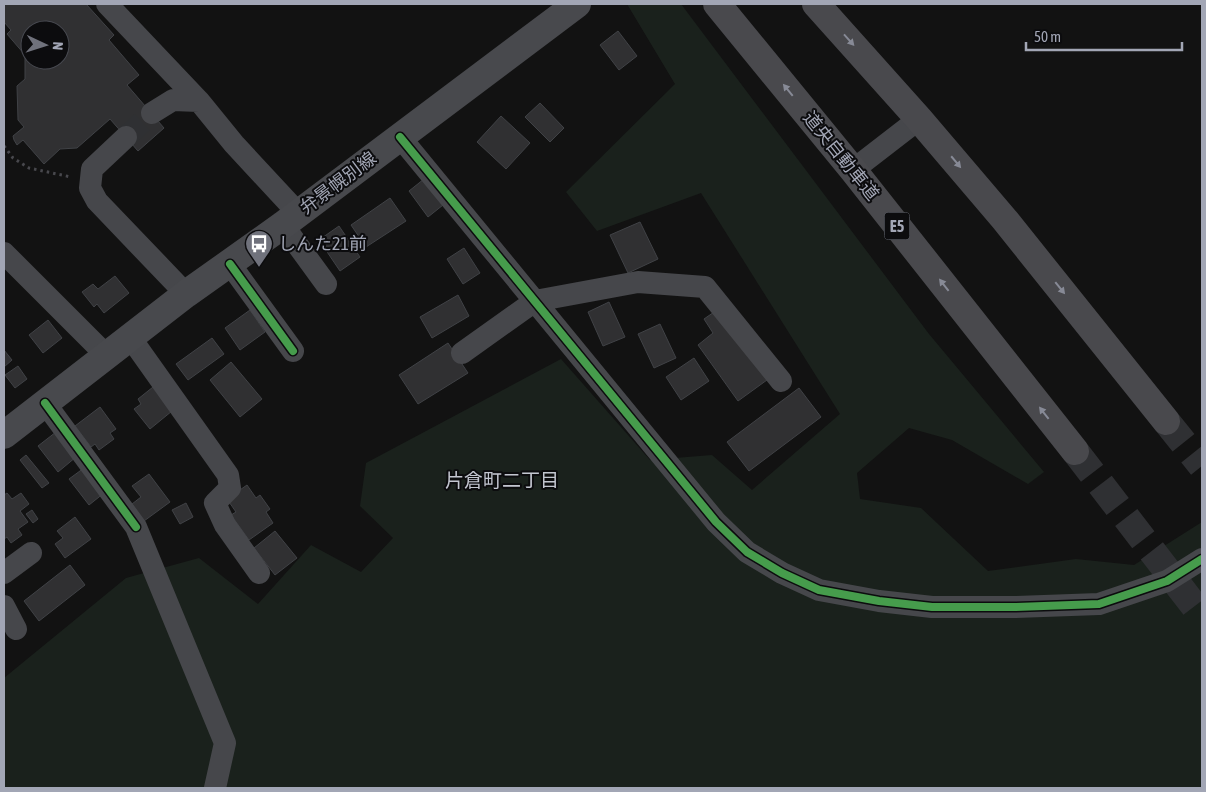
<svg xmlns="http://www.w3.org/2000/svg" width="1206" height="792" font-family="'Asap Condensed','Noto Sans JP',sans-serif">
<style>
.green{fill:#1a211c}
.building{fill:#303032;stroke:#404246;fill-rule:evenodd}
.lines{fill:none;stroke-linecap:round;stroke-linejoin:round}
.minor-tunnel{stroke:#2f3033;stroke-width:22;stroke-dasharray:22 11;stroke-linecap:butt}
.highway-tunnel{stroke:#2f3033;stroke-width:28;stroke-dasharray:28 14;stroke-linecap:butt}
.path{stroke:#48484d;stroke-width:3;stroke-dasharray:2.5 4;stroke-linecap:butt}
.minor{stroke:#46474b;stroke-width:22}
.major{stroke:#48494d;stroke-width:28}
.highway{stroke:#49494d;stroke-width:28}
.cycleway-casing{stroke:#0c0c0e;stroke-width:11}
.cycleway{stroke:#469c4c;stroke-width:8}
.oneway{fill:#878a96}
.labels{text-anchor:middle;stroke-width:4;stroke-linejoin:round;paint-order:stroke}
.shield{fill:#0c0c0e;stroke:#757883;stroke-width:1}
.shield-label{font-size:16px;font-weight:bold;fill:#a2a6b5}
.street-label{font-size:18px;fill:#a2a6b5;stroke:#0c0c0e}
.poi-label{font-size:18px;fill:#a2a6b5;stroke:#0c0c0e;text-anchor:start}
.neighbourhood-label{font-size:19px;fill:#c3c6d0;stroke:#0c0c0e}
</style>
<rect width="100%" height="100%" fill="#121212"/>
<path class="green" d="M627,4H681L929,334L1044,472L1028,484L952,440L909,428L857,473L860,499L921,508L988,571L1076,559L1134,565L1202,522V788H4V678L126,578L199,558L258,604L311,545L361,572L393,538L360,506L366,463L561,359L650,460L712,455L752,490L840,414L701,193L597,231L566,192L675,84Z"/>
<path class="building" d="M4,4H86L114,35L109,40L139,75L127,85L164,128L138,151L110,119L77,148L60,149L44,164L23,140L17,145L14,140L13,136L24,127L18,120L17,86L25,79V55L7,34L11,30L4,22ZM30,30H60V60H30Z
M618,31L637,56L619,70L600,45Z
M540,103L564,128L550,142L525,117Z
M501,116L530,143L506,169L477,142Z
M424,179L443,205L428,217L409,191Z
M390,198L406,221L366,247L351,225Z
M640,222L658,259L628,273L610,235Z
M339,226L360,257L340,271L319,240Z
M464,248L480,273L463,284L447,259Z
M115,276L129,293L104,313L97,304L94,307L82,292L93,284L98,289Z
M458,295L469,316L432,338L420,317Z
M609,302L625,337L603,346L588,312Z
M250,310L265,332L240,350L225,328Z
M717,310L767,380L738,401L698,345L713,333L704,319Z
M48,320L62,338L43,353L29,335Z
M660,324L676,358L654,368L638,334Z
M212,338L224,354L188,380L176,364Z
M448,343L468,373L418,404L399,375Z
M4,350L12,360L4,367Z
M694,358L709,381L681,400L666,377Z
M231,362L262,399L240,417L210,380Z
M18,366L27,379L15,388L5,375Z
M153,387L172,411L150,429L134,409L141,404L138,399Z
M799,388L821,417L749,471L727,442Z
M100,407L116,429L110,433L114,439L99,450L95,444L91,447L75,426Z
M56,432L76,457L58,472L38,446Z
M26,455L49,483L42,488L20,460Z
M84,468L104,493L89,505L69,479Z
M149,474L170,502L144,521L132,504L141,497L132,486Z
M247,485L256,498L260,495L270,509L266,512L273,523L249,540L231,515L236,512L227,499Z
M7,493L12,499L21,493L29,504L20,511L28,522L18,529L22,535L11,543L7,537L4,539V495Z
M186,503L193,517L180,524L172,510Z
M32,510L38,519L33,523L26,514Z
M75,517L91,539L65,558L55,544L63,538L57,531Z
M275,531L297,558L275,575L254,548Z
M70,565L85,585L39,621L24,601Z"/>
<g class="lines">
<path class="minor-tunnel" d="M126,137L152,113"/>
<path class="highway-tunnel" d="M1166,421L1202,466
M1075,451L1202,616"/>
<path class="path" d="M4,146L13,158L29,168L71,177"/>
<path class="minor" d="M107,4L199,101
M152,113L173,100L199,101L234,144L298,213
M126,137L92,169L90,188L97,201L186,294
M400,137L716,522L747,552L782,573L819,590L879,601L932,607H1015L1099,604L1167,581L1202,559
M853,170L919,119
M283,225L326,284
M4,253L106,355
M230,264L293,351
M130,337L228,475L230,488L215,503L225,525L259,573
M462,353L535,301L638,282L705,287L781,381
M45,403L136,527L225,743L215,788
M4,573L31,553
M4,606L16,629"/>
<path class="major" d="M4,435L186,294L283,225L577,4"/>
<path class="highway" d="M717,4L853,170L1075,451
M816,4L919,119L1005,220L1166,421"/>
<defs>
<path id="cycleway" d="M400,137L716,522L747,552L782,573L819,590L879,601L932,607H1015L1099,604L1167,581L1202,559
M230,264L293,351
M45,403L136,527"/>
</defs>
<use href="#cycleway" class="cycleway-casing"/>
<use href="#cycleway" class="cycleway"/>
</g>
<defs><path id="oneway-solid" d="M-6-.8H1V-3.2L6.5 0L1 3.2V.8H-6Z" transform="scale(1.25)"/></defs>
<g class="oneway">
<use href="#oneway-solid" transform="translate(849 40) rotate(48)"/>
<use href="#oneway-solid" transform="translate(788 90) rotate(-129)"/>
<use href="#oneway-solid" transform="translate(956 162) rotate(50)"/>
<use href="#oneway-solid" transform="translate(944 285) rotate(-128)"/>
<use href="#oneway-solid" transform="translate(1060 288) rotate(51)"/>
<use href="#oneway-solid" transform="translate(1044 413) rotate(-128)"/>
</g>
<defs>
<symbol id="bus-pin" viewBox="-11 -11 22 30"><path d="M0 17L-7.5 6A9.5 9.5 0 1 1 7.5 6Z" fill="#70727c" stroke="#0c0c0e"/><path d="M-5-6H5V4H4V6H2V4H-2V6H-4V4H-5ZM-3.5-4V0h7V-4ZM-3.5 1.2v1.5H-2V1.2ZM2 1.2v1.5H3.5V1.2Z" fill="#fff"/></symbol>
</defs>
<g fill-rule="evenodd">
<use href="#bus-pin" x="243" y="228" width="32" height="43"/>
</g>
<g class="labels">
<rect class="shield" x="884.5" y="212.5" width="25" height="27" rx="4"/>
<g class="shield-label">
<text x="897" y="232">E5</text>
</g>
<g class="street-label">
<text transform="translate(841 156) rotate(51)" y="6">道央自動車道</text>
<text transform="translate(338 183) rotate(-37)" y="6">弁景幌別線</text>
</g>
<g class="poi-label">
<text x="278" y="250">しんた21前</text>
</g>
<g class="neighbourhood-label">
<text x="502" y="487">片倉町二丁目</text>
</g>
</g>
<rect width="1206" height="792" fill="none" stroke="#a2a6b5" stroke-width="10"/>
<g transform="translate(45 45) rotate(94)"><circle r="24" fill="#0c0c0e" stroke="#484a51"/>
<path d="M0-4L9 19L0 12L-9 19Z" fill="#70727c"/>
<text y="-8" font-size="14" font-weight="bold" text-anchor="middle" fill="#a2a6b5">N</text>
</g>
<path d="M1026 42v8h156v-8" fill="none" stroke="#a2a6b5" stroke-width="2.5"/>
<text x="1034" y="42" font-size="15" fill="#a2a6b5" stroke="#0c0c0e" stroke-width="4" paint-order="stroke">50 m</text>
</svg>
